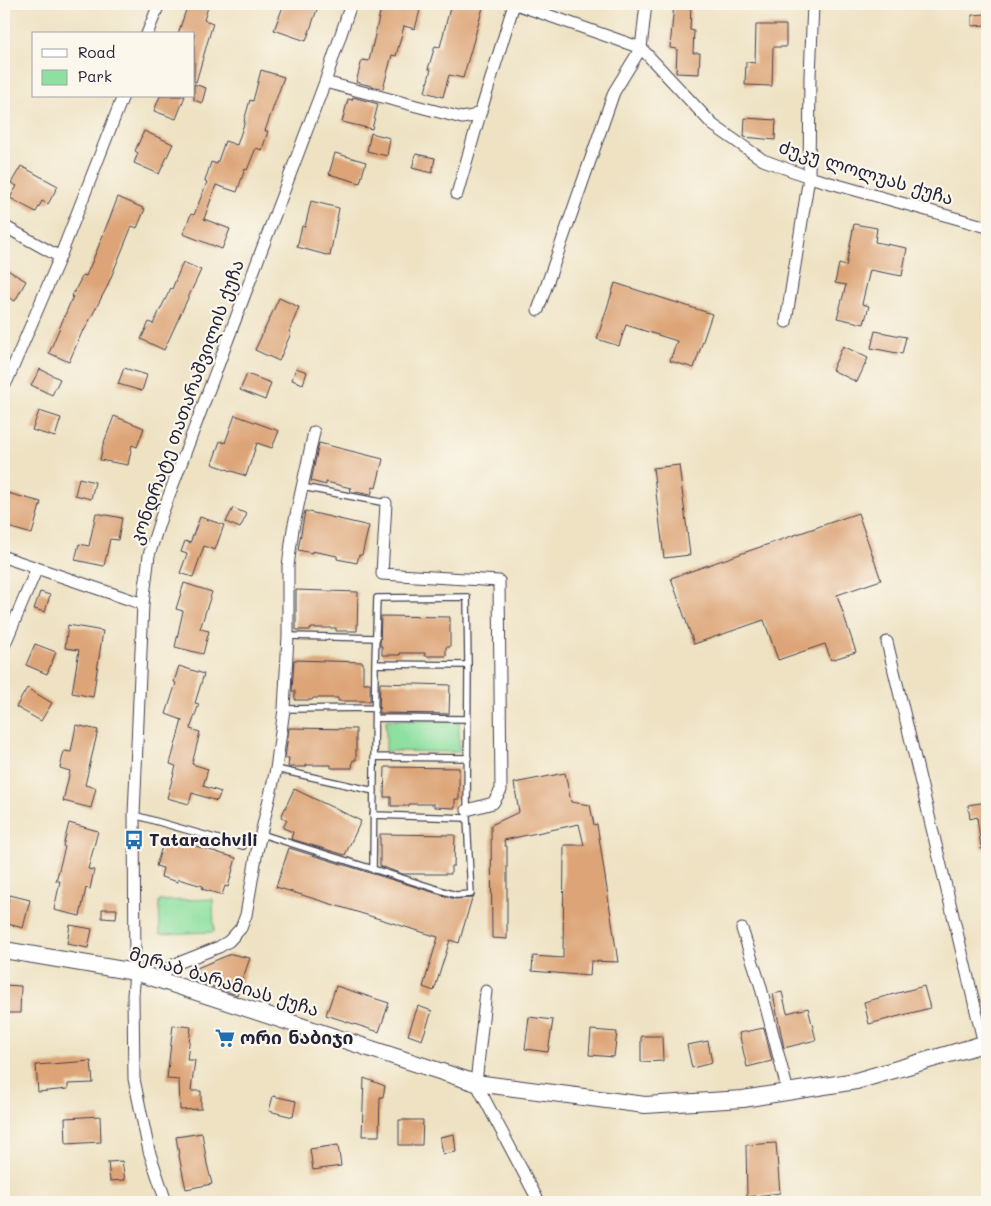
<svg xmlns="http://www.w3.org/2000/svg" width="991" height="1206" font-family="Mali,'Noto Sans Georgian',sans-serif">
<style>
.green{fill:#8ee0a0;stroke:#58816e}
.building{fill:#dda477}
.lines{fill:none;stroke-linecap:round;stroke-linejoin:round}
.service-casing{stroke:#413f4f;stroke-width:8}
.minor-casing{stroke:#413f4f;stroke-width:13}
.secondary-casing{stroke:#413f4f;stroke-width:18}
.service{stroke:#fff;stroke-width:5.5}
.minor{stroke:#fff;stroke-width:11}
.secondary{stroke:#fff;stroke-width:16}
.labels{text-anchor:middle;stroke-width:4.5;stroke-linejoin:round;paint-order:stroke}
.street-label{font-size:18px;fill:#22223b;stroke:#fbf7ec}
.poi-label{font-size:18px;font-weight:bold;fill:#22223b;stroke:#fbf7ec;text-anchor:start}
</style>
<rect width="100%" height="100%" fill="#fbf7ec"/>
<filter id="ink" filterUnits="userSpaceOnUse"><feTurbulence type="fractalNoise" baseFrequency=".02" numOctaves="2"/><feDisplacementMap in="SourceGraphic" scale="10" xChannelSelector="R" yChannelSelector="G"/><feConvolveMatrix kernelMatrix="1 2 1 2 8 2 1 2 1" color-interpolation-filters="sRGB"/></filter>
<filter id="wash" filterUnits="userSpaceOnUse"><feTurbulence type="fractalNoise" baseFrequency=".0096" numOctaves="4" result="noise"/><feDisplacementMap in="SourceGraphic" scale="20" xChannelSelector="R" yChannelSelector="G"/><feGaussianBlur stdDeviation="1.12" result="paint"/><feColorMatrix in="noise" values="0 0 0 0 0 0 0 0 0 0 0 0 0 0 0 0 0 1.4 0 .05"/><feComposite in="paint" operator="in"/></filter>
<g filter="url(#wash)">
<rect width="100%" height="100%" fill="#eee2c3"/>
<path class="green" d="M386,720L459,721V752L386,751Z
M213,899L214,932L160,934L159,901Z"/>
<g id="blocks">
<path class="building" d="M188,4H209L204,20L213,23L196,82H194V34H178Z
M284,4H319L306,41L274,30Z
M382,4H415L414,8L420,10L415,29L404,26L396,56L392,55L383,89L356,82L362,60L369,61Z
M451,4H484L463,78L449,75L443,97L425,92L431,69H428L435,46L440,47Z
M674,4H691L690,30L694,31L693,53H700L699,74L676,73L677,49L670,48Z
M986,14V25L972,26V15Z
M756,25H786V47H773L772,86L745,85L746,62L755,63Z
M261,70L284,77L265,131H268L262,150L256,148L247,170L245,169L237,192L216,185L204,219L230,229L222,249L183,234L191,214L194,215L207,182L205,181L211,162L217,164L225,141L237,145L245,121H244L250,100L253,101Z
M194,84L206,88L202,103L194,100Z
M160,96H185L176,119L154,111Z
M353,97L378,104L372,129L342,122L348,99L352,100Z
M745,118L776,120L775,140L744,137Z
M144,131L173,144L159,174L134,163L138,153L135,151Z
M371,133L390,138L387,156L367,151Z
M335,153L366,162L360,183L329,174Z
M416,154L435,158L432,173L412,168Z
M21,166L58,186L48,204L42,201L36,212L10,198L17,186L11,183Z
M118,197L145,209L137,228L132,226L107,287L84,331L83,330L69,362L49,353L73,296H72L83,275L86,276L97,250Z
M311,201L339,208L330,256L297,247L302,226L305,227Z
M854,224L877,228L875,242L907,248L902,276L870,270L862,304L869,306L864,324L837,318L846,285L835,283L839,264L846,266Z
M183,262L201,270L164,350L141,339L149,322L153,324L171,288L172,289Z
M4,268L26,281L15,301L4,295Z
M615,283L712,314L694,368L670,361L677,341L626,325L619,346L597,339Z
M279,298L299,307L289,332L291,333L279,361L255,350Z
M875,331L906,337L902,354L871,348Z
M843,346L868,358L857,382L832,370Z
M124,368L147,375L142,391L118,384Z
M296,368L307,372L303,384L292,380Z
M40,369L60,379L52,395L31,385Z
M247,374L271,383L265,400L240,390Z
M39,411L61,418L55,437L32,430Z
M235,415L279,431L272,448L257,443L246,476L212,464L220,441L225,443Z
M114,416L144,428L137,447L132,445L128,465L100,460L103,445Z
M319,443L383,459L376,488L373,487L371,495L350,491L351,488L326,482V485L311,481Z
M679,465L690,555L664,558L653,468Z
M79,478L95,482L91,499L75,495Z
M4,492L41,502L32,534L4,526Z
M233,508L247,514L240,528L226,522Z
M305,511L369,526L362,555H359L357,563L337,559V556L312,551V553L298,550Z
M96,513L122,518L118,540L110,539L104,566L75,560L79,544L89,546Z
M858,513L881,580L837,595L856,652L831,660L825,644L778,660L764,620L694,644L671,578Z
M200,517L224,525L215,550L204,546L193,577L180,573L187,554L181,552L185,541L190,543Z
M184,583L212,592L200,629L209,631L203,654L175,647L183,611L176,609Z
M296,590L358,592L357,631H336V628H311V630H296Z
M40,592L50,595L45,612L34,609Z
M381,616L450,617V647H446V656H425V653H400V655H382V646H380Z
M68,625L103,631L93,697L72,693L79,650L65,648Z
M35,644L56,652L47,674L26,665Z
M294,660L363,662V683H370V701H338V698H313L312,700H295V691H292Z
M179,666L204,674L195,703L199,704L190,729L200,732L192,764L208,769L203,786L221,792L217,801L192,793L189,804L167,798L176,766L170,764L182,720L166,714L176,683L174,682Z
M380,683L450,685L449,714L379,713Z
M27,688L52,703L41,721L16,707Z
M76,725L98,730L85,785L96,788L91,808L63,801L70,771L60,768L64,751L71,752Z
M289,728L356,729V760H353L352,768H331V765H306V767H288L289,758H285Z
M385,767L459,768V799H455V808L434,807V804H409V806H391V797H384Z
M565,773L571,802L590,805L594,825L597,824L618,962L591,961L590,976L532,971L533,956L563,958L564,845H584L579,824L504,840L505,846H507V939L492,938L491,825L519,812L514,783Z
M294,789L361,821L345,855L291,839L293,832L283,828L287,820L281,817Z
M987,802V848L981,849L977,817L970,819L968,805Z
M69,823L98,831L88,869L94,870L90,889L86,888L80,916L54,910L60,881H56L65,847L63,846Z
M380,834L455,835L454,866H451V874H403L380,866Z
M165,837L236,858L228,887L225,886L222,895L202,889L203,886L178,879V882L161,877L163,868L156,866Z
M289,848L455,899L472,898L459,943L450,940L434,991L423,987L438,937L276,887Z
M10,895L30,900L23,928L4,923V916Z
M102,909H117L116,919L102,918Z
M70,925L92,929L88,948L67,944Z
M231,954L250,958L237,995L190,979L192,970Z
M4,985L21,986L20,1013H4Z
M336,986L389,1003L379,1032L326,1015Z
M924,986L930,1008L869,1024L864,1002Z
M782,992L787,1013L808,1008L816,1040L784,1048L773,994Z
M418,1006L432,1011L422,1040L408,1035Z
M529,1017L553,1020L548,1052L525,1049Z
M173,1025L191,1027L187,1060H195L191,1091H201V1109L180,1110L179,1080L167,1079Z
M764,1028L772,1061L747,1067L739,1033Z
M591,1030L617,1032L614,1057L589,1055Z
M641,1036H662L663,1061L641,1062Z
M708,1041L712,1063L692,1068L687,1045Z
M91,1061L93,1083L68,1084V1089L38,1092L36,1065Z
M364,1078L385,1086L383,1097H380L379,1136H362Z
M273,1096L296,1101L293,1117L269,1111Z
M100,1116L101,1142L66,1144L65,1118Z
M399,1120H423L422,1145H399Z
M202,1133L207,1164L212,1184L186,1189L180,1161L176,1137Z
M454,1134L456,1152L443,1154L440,1137Z
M776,1143L780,1193L747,1197L746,1145Z
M338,1145L341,1166L313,1170L310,1149Z
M122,1161L125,1180L110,1181L108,1162Z"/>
</g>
</g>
<g filter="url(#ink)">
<use href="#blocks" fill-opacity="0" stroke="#413f4f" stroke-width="1"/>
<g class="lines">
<defs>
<path id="service" d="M302,487L386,503
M288,636L377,638
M375,664L377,598L467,597L468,665
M284,709L375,708
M375,718L468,719
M374,757L468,758
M276,769L374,791
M134,815L243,846
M373,815L467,818
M261,834L456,895L471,894L467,818L468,665L375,664L373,870"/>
<path id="minor" d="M516,4L641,48L713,125L763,160L809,177L987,227
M147,34L159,4
M325,82L462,118L473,116L481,111L514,4
M457,194L481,111
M4,226L60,257
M538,310L614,92L641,48L646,4
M786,322L809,177L810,76L813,4
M4,380L7,381L60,257L123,96
M386,503L382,574L499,581L501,790L493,803L467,810
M4,557L143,604
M887,642L984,1044
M4,646L37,568
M742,929L760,984L788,1092
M157,979L173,965L219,947L229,941L241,928L246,915L257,851L276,769L284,709L288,636V566L293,529L314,432
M486,991L476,1083L539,1202
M166,1202L149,1151L134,1079L133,995L135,972L134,815L143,604L149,555L162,514L325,82L351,4"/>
<path id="secondary" d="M4,950L135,972L476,1083L645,1105L743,1099L856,1081L987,1043"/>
</defs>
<use href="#service" class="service-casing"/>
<use href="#minor" class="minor-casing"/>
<use href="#secondary" class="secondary-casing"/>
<use href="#service" class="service"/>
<use href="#minor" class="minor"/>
<use href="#secondary" class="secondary"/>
</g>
</g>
<defs>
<symbol id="bus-bare" viewBox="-9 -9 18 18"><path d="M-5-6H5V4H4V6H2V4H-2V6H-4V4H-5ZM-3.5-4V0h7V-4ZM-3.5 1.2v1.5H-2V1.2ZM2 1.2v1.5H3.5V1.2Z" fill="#1f6fb2" stroke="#fbf7ec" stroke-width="2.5" paint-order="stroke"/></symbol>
<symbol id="supermarket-bare" viewBox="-9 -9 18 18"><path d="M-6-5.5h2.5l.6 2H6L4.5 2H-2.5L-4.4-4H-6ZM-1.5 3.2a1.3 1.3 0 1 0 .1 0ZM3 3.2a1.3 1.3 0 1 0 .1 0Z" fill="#1f6fb2" stroke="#fbf7ec" stroke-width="2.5" paint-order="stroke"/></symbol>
</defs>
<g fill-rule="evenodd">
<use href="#bus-bare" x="120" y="826" width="28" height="28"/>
<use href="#supermarket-bare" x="211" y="1024" width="28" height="28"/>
</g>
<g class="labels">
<g class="street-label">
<text transform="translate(866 173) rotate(17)" y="6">ძუკუ ლოლუას ქუჩა</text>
<text transform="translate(187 402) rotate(-70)" y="6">კონდრატე თათარაშვილის ქუჩა</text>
<text transform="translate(224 982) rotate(17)" y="6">მერაბ ბარამიას ქუჩა</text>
</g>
<g class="poi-label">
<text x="149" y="846">Tatarachvili</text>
<text x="240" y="1044">ორი ნაბიჯი</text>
</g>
</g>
<rect width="991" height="1206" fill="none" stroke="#fbf7ec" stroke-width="20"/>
<rect x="32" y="32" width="162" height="65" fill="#fbf7ec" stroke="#a4a2a5"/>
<rect x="42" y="49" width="25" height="8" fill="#ffffff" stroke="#a4a2a5"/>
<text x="78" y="58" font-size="15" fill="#22223b">Road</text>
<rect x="42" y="70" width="25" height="15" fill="#8ee0a0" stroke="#a4a2a5"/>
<text x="78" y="82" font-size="15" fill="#22223b">Park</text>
</svg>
